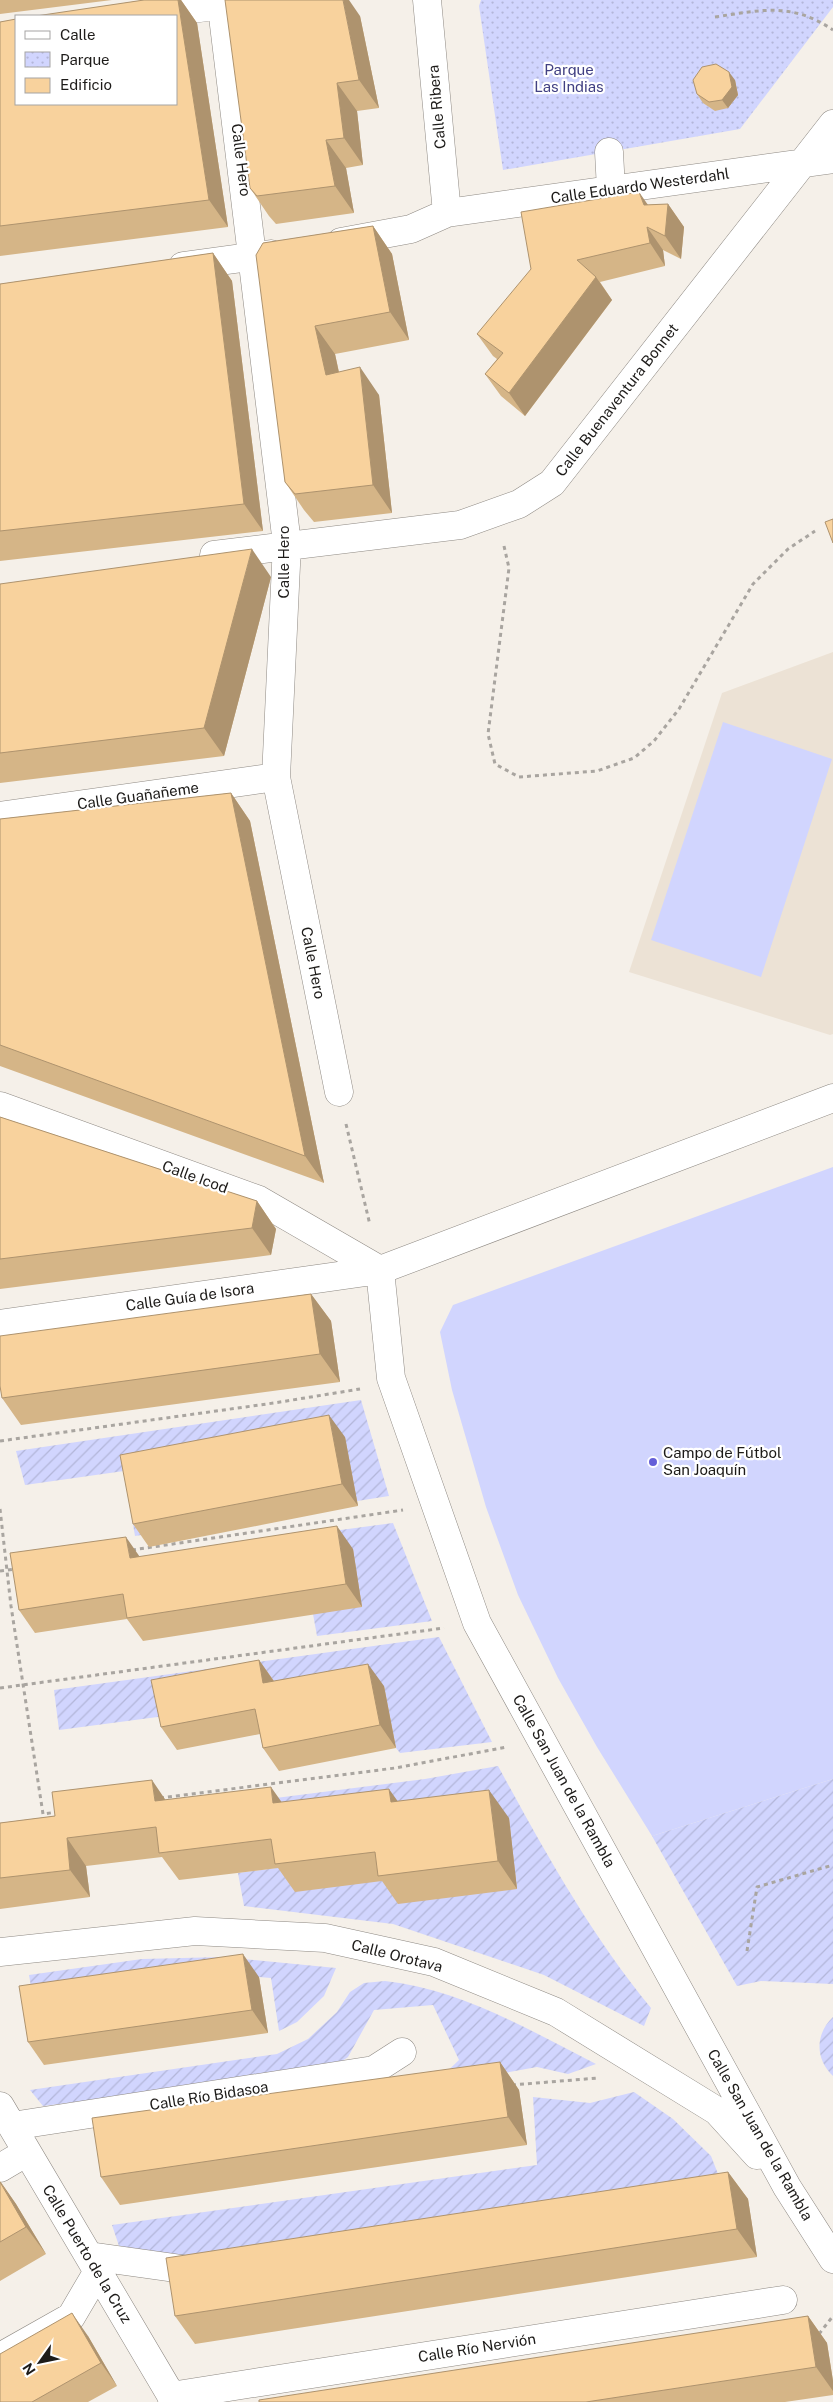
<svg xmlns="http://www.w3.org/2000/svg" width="833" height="2402" font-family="'Public Sans',sans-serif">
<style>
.built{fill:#ece2d5}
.grass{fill:#d1d5fe}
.park{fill:url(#park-dots)}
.garden{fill:url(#garden-furrows)}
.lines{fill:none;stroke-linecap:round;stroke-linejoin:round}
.street-casing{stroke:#8e8983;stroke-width:29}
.path{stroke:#a9a5a0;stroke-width:3;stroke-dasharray:4 4;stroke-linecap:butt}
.street{stroke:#fff;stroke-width:28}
.wall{fill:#d5b587}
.shaded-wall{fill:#ae936e}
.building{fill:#f8d29d;stroke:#ae936e}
.poi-dot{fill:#645fd8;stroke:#fff;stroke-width:2}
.labels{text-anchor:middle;stroke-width:4.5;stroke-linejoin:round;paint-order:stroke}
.park-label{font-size:15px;fill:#414083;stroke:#fff}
.street-label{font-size:15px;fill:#1d1b19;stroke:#fff}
.poi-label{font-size:15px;fill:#1d1b19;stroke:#fff;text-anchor:start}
</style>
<defs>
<pattern id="park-dots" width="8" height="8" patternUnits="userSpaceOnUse" patternTransform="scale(1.25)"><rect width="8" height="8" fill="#d1d5fe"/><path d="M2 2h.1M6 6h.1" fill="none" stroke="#b3b6d9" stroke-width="1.8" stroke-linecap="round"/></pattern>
<pattern id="garden-furrows" width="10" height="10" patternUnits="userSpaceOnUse" patternTransform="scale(1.25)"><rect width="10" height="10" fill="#d1d5fe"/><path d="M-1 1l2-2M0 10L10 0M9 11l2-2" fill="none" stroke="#b3b6d9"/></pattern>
</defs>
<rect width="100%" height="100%" fill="#f5f0e9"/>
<path class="built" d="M833,652V1034L830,1035L629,972L722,693Z"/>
<path class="grass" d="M723,722L832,759L761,977L651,940Z
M833,1167V1779L652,1836L597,1747L558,1678L518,1595L486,1507L452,1390L440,1332L453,1305Z"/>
<path class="park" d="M481,0H833V7L740,129L503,170L479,6Z"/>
<path class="garden" d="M361,1400L389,1496L135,1536L124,1471L25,1485L16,1451Z
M393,1523L432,1621L317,1636L313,1614L221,1546Z
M439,1637L492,1742L400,1753L396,1748L384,1687L59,1730L54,1690Z
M498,1766C544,1850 590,1934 651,2008L644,2026L544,1975L393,1924L244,1906L238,1873L291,1866L395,1879L517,1889L508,1818L245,1802L425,1779Z
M833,1779V1984L761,1981L737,1986L652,1836Z
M223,1957L336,1968L324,1996L297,2022L279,2031L271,1978L259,1977L35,2009L29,1975L142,1959Z
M385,1981C461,1989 529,2030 596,2064L568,2074L537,2067L432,2086L459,2060L433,2005L374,2010L348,2057L328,2071L43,2106L30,2090L277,2054L308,2039L337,2012L350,1992L364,1983Z
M833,2017V2076C815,2059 815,2034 833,2017Z
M634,2092L673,2119L711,2156L720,2179L188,2262L119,2246L112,2225L537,2165L533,2097L590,2103Z"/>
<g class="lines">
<defs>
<path id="street" d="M221,0L287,544L276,777L339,1092
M427,0L447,213
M139,16L222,5
M609,152L611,189
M341,242L411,229L447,213L833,159
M183,266L271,254
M214,555L460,525L519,504L552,483L833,124
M0,816L276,777
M0,1106L259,1200L380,1270
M380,1270L391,1378L477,1623L787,2187L833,2259
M0,1324L380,1270L833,1098
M0,1952L195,1931L325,1938L434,1962L556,2012L717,2111L757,2155
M0,2106L175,2402
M12,2126L374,2070L402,2052
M0,2168L27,2152
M89,2256L189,2270L204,2268
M0,2357L71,2317L98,2271
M171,2396L783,2300"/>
</defs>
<use href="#street" class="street-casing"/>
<path class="path" d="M715,17C761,10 792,2 833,30
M504,546L509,568L488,734L495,764L519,777L597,771L634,758L654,741L679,709L753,584L788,549L815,531
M346,1124L370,1225
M0,1441L274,1403L360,1389
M0,1509L11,1606L43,1814L57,1812
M132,1550L403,1510
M0,1571L15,1569
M0,1688L444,1628
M160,1798L395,1768L507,1747
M747,1951L757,1887L833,1865
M512,2085L598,2078
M819,2334L833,2316"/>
<use href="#street" class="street"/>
</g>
<path class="wall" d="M0,0H112L0,14Z
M144,0H181L197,23L228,227L0,256V22Z
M360,16L379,108L357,111L363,165L346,168L354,213L276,224L269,216L250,188Z
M735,80L738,95L728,108L715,111L703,103L697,94Z
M668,204L684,227L681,259L663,250L665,266L600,282L612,300L525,416L501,396L485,374L497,359L493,356L477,334L648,205Z
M373,226L392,254L409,340L335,354L339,372L379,395L392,513L314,522L304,510L285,482L263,243Z
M213,253L232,281L263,531L0,561V284Z
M271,577L224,756L0,783V584Z
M231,793L250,821L324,1183L0,1066V819Z
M0,1117L257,1201L276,1229L271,1255L0,1289Z
M311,1294L331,1321L340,1382L21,1425L2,1398Z
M345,1437L358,1506L149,1547L133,1524Z
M353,1549L362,1607L143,1641L127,1619L35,1633L19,1610L140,1557Z
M259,1660L274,1681L384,1686L396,1748L279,1771L263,1748L260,1734L177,1750L161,1727Z
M165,1800L282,1802L398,1801L509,1818L517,1889L398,1904L382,1881L295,1892L278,1868L179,1880L162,1857L86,1866L90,1897L0,1909V1823L55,1816Z
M259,1977L268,2033L44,2065L28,2042Z
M500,2062L519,2090L527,2145L120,2205L101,2177Z
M728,2172L748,2199L757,2257L195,2344L175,2316Z
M0,2181L16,2204L46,2254L0,2281Z
M808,2316L827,2343L833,2381V2395L785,2402H259Z
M88,2336L117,2386L88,2402H0Z"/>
<path class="shaded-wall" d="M178,0H181L197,23L228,227L209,200Z
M343,0H349L360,16L379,108L359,80Z
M729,72L735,80L738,95L728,108L722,100Z
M337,83L357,111L363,165L344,138Z
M326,140L346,168L354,213L335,186Z
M639,192L655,215L644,205Z
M668,204L684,227L681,259L665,236Z
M373,226L392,254L409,340L390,312Z
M647,227L663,250L665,266L650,243Z
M213,253L232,281L263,531L244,504Z
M596,277L612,300L525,416L509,393Z
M315,326L335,354L345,402L326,375Z
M360,367L379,395L392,513L373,485Z
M252,549L271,577L224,756L204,728Z
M231,793L250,821L324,1183L305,1156Z
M257,1201L276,1229L271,1255L252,1228Z
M311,1294L331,1321L340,1382L320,1354Z
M329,1415L345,1437L358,1506L342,1484Z
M337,1526L353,1549L362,1607L346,1584Z
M126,1537L142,1560L130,1558Z
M259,1660L275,1683H263Z
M368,1664L384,1686L396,1748L380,1725Z
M152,1780L171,1808L155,1801Z
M271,1787L290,1814L273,1803Z
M389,1789L409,1817L391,1802Z
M489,1790L509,1818L517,1889L498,1861Z
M67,1838L86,1866L90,1897L70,1870Z
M243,1954L259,1977L268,2033L252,2010Z
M500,2062L519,2090L527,2145L508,2117Z
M728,2172L748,2199L757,2257L737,2229Z
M0,2181L16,2204L46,2254L26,2227Z
M72,2313L88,2336L117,2386L101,2363Z
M808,2316L827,2343L833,2381V2391L816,2367Z"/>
<path class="building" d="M144,0H178L209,200L0,226V22L16,19V104H176V16H36Z
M225,0H343L359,80L337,83L344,138L326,140L335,186L257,196L250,188Z
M716,64L729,72L732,87L722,100L709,102L697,94L693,80L702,67Z
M639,192L644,205L668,204L665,236L647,227L650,243L577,260L596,277L509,393L485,374L503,353L477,334L531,269L521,212Z
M373,226L390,312L315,326L326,375L360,367L373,485L295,494L285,482L256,255L263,243Z
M213,253L244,504L0,531V284Z
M833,519V543L825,522Z
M252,549L204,728L0,753V584Z
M231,793L305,1156L0,1045V819Z
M0,1117L257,1201L252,1228L0,1259Z
M311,1294L320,1354L2,1398L0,1386V1336Z
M329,1415L342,1484L133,1524L120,1455Z
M337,1526L346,1584L127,1618L123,1594L19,1610L10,1553L126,1537L130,1558Z
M259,1660L263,1683L368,1664L380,1725L263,1748L255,1709L161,1727L151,1680Z
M152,1780L155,1801L271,1787L273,1803L389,1789L391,1802L489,1790L498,1861L378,1876L375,1852L275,1864L271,1839L159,1853L156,1827L67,1838L70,1870L0,1878V1823L55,1816L52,1792Z
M243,1954L252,2010L28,2042L19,1986Z
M500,2062L508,2117L101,2177L92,2118Z
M728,2172L737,2229L175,2316L166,2258Z
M0,2182L26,2227L0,2242Z
M72,2313L101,2363L32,2402H0V2354Z
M808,2316L816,2367L586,2402H259V2400Z"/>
<circle class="poi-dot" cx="653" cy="1462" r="5"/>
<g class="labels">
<g class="park-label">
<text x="569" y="75">Parque<tspan x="569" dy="17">Las Indias</tspan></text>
</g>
<g class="street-label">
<text transform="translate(437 107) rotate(-95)" y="5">Calle Ribera</text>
<text transform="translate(241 160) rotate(83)" y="5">Calle Hero</text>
<text transform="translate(640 186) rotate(-8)" y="5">Calle Eduardo Westerdahl</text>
<text transform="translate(617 400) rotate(-52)" y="5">Calle Buenaventura Bonnet</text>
<text transform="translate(284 562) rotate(-90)" y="5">Calle Hero</text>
<text transform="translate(138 796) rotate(-8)" y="5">Calle Guañañeme</text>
<text transform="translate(313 963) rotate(79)" y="5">Calle Hero</text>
<text transform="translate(195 1177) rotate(20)" y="5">Calle Icod</text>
<text transform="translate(190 1297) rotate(-8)" y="5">Calle Guía de Isora</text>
<text transform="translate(564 1781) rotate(61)" y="5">Calle San Juan de la Rambla</text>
<text transform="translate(397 1956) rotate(14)" y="5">Calle Orotava</text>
<text transform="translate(209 2096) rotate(-9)" y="5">Calle Río Bidasoa</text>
<text transform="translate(760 2135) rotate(60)" y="5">Calle San Juan de la Rambla</text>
<text transform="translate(87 2254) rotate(59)" y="5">Calle Puerto de la Cruz</text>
<text transform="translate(477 2348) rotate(-9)" y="5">Calle Río Nervión</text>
</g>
<g class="poi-label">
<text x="663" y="1458">Campo de Fútbol<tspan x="663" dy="17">San Joaquín</tspan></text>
</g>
</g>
<rect x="15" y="15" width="162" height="90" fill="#ffffff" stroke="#a5a4a3"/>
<rect x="25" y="31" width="25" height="8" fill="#ffffff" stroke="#a5a4a3"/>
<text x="60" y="40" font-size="15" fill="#1d1b19">Calle</text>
<rect x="25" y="52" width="25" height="15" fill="url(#park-dots)" stroke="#a5a4a3"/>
<text x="60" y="65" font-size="15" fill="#1d1b19">Parque</text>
<rect x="25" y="78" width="25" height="15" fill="#f8d29d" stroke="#a5a4a3"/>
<text x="60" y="90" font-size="15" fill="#1d1b19">Edificio</text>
<g transform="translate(40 2362) rotate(237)" stroke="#ffffff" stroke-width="4" paint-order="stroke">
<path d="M0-4L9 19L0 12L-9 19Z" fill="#1d1b19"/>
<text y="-8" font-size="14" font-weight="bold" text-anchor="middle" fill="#1d1b19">N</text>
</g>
</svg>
